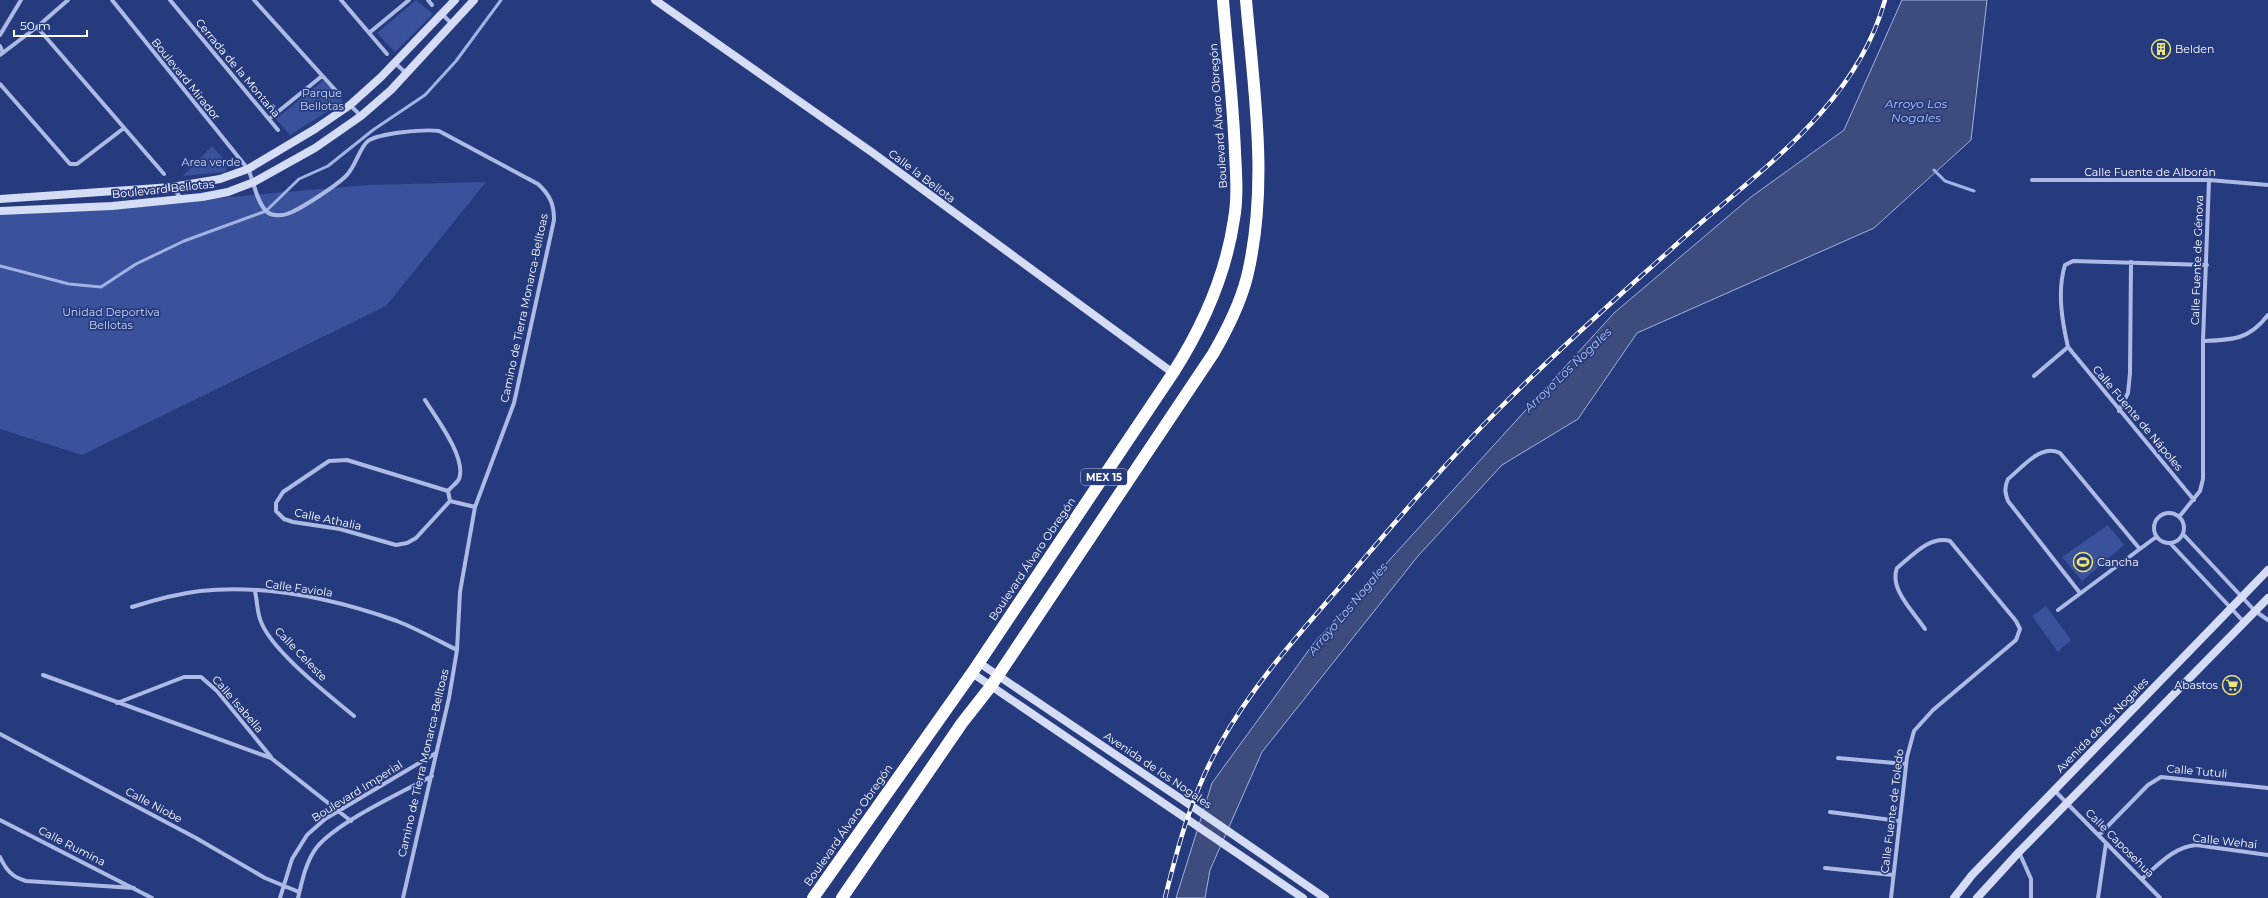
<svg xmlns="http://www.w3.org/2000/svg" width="2268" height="898" font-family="Montserrat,sans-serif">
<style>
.green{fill:#3a529b}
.water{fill:#3d4b7d;stroke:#a1b2e5}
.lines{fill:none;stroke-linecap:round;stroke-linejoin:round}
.stream{stroke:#a1b2e5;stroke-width:3}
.street{stroke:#acbae5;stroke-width:4}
.secondary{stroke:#d5dcf5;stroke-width:8}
.highway{stroke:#fff;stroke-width:12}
.rail-casing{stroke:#fff;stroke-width:4.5}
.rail{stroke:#263a7e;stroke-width:3;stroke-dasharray:9;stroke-linecap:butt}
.labels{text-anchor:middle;stroke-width:3.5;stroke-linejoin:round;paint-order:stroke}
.shield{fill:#263a7e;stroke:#bec4d8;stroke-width:1}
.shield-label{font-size:10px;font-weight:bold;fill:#fff}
.poi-label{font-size:11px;fill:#fff;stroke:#263a7e;text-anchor:start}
.street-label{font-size:11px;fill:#fff;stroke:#263a7e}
.park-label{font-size:11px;fill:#cfd8f4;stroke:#263a7e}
.water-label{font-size:12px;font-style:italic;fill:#b7c5ed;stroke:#263a7e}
</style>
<rect width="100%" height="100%" fill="#263a7e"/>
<path class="green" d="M416,0L433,14L395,52L377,33Z
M325,79L343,102L290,135L276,119Z
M212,146L228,164L225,172L183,176Z
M486,182L386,306L82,455L0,429V213L112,207L368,185Z
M2108,525L2124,545L2082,581L2062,557Z
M2046,606L2071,640L2058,652L2032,616Z"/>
<path class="water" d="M1902,0H1987L1971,140L1874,228L1637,333L1578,419L1502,465L1418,556L1262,752L1210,870L1205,898H1176L1212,783L1314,643L1614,313L1751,197L1844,130Z"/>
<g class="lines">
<path class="stream" d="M1934,170L1945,181L1974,191
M0,266L69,284L101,287L136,264L184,241L266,211L299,179L328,166L373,130L425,95L456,61L501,0"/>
<path class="street" d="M112,0L248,169C254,181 256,201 266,211C272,217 284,216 292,212C305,206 334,187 345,177C356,167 359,148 368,141C379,133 425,129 439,131L538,184C550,195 554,204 554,220L514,403L475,507L460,592L457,650L449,698L403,898
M170,0L278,130
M254,0L338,93
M341,0L387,54
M428,0L432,5
M442,14L452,24
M37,27L164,174
M369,33L409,0
M0,35L21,0
M0,46L3,53
M0,55L37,27L68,0
M395,63L406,73
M0,84L70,164H77L124,128
M350,105L361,116
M269,119L322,76
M2032,180H2209L2268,185
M172,187L181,198
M2203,341C2232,340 2249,340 2268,315
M2034,376L2068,347
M425,400C436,418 467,458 459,479C457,483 451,487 448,491
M2119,411L2128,393L2130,373L2131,262
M448,491L347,460L329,461L283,492L276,503V511L284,519L293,522L340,529L396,545L407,543L416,538L450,501
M448,491L450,501L475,507
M2194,500L2068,347C2062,321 2057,291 2065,265L2073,261L2207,265
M2154 528a15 15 0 1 1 30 0a15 15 0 1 1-30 0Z
M2179,517L2200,491L2203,479V341L2209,180
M2183,534L2255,611L2268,620
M2170,543L2243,621
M255,591C257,600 257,610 260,619C269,649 329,695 354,716
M2080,593L2008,501C2005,493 2004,488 2008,479C2022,468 2041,443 2060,453L2139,548
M132,607C154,600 176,594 200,591C265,584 335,599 397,621C417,629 437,640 457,650
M2058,610L2156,537
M43,675L271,758L351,821
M117,703L184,677H201L217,691L271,757
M0,734L196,838L265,878L299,892
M1838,758L1906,764
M2055,791L2160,898
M1830,812L1899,821
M0,820L152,898
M2099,835L2148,785L2161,777L2268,788
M2019,852L2031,879V898
M0,857C6,870 12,877 26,881L134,888
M1825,868L1893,875
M2143,878C2159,864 2174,847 2196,845L2268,855
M280,898L292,859L307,835L325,819L436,753
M298,898C302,881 306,861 317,847C339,821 401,793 432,776
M1891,898L1907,757L1914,731L1933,710L2016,640L2020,629L2016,621L1950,541C1930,535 1912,556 1897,568C1889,589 1913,611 1925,629
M2098,898L2106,843"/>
<path class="secondary" d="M655,0L873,153L1173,373
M0,199L172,187L220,179L248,169L315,129L350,105L381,77L455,0
M0,211L112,206L202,197L228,192L254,182L315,148L361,116L391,90L474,0
M978,662L1196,809L1325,898
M972,673L1303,898
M1954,898L1972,875L2268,570
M1977,898L2019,852L2268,598"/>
<path class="highway" d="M813,898L972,673L1173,373C1203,326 1226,274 1234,219C1238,197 1236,174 1235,152C1233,101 1227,51 1223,0
M842,898L962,723L991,686L1213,354C1227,330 1240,304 1247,277C1269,186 1254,92 1246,0"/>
<defs>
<path id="rail" d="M1165,898C1178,845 1193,791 1220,744C1254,683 1300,633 1345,581C1396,521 1447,461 1502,406C1546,362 1593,319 1640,277C1663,257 1686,235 1710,215C1781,155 1859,94 1885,0"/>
</defs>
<use href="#rail" class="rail-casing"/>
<use href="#rail" class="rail"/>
</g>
<defs>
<symbol id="building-ring" viewBox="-11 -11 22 22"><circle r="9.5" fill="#263a7e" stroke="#ede472" stroke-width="1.5"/><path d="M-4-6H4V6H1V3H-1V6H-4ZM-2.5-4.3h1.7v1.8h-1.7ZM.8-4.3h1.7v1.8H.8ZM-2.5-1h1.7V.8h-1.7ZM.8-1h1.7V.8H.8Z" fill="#ede472"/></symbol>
<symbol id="stadium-ring" viewBox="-11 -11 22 22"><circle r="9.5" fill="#263a7e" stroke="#ede472" stroke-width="1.5"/><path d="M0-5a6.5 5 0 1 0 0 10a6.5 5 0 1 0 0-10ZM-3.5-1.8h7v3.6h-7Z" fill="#ede472"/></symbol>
<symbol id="supermarket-ring" viewBox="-11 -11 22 22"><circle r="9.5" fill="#263a7e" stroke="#ede472" stroke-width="1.5"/><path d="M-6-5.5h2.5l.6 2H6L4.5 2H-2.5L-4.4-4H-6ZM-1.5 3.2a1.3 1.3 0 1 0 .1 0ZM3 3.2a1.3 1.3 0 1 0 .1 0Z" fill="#ede472"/></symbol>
</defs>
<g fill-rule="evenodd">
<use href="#building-ring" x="2150" y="38" width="22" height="22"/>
<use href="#stadium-ring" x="2072" y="551" width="22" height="22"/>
<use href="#supermarket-ring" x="2221" y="674" width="22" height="22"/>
</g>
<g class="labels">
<rect class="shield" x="1081" y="469" width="46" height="16" rx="3"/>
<g class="shield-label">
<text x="1104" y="481">MEX 15</text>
</g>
<g class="poi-label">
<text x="2175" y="53">Belden</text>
<text x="2097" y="566">Cancha</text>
<text x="2218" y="689" text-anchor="end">Abastos</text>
</g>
<g class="street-label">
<text transform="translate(238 68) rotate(50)" y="4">Cerrada de la Montaña</text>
<text transform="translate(186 79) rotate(51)" y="4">Boulevard Mirador</text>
<text transform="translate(1218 116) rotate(-94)" y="4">Boulevard Álvaro Obregón</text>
<text x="2150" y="176">Calle Fuente de Alborán</text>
<text transform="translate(922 176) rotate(37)" y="4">Calle la Bellota</text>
<text transform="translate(163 189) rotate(-6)" y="4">Boulevard Bellotas</text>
<text transform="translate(2197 260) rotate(-88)" y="4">Calle Fuente de Génova</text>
<text transform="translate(524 308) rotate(-78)" y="4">Camino de Tierra Monarca-Belltoas</text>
<text transform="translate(2138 418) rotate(50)" y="4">Calle Fuente de Nápoles</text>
<text transform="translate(328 519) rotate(12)" y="4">Calle Athalia</text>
<text transform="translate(1032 559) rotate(-56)" y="4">Boulevard Álvaro Obregón</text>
<text transform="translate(299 588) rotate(8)" y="4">Calle Faviola</text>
<text transform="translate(301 654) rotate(46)" y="4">Calle Celeste</text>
<text transform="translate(238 704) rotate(49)" y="4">Calle Isabella</text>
<text transform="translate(2102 725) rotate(-46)" y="4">Avenida de los Nogales</text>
<text transform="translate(423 763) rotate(-77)" y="4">Camino de Tierra Monarca-Belltoas</text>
<text transform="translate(1158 770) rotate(34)" y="4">Avenida de los Nogales</text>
<text transform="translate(2197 771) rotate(5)" y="4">Calle Tutuli</text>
<text transform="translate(357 791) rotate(-32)" y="4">Boulevard Imperial</text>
<text transform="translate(154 805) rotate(28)" y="4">Calle Niobe</text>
<text transform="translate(1892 811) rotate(-83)" y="4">Calle Fuente de Toledo</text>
<text transform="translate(848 825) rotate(-55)" y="4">Boulevard Álvaro Obregón</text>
<text transform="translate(2225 841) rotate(6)" y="4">Calle Wehai</text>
<text transform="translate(2120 843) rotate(45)" y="4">Calle Caposehua</text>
<text transform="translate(72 846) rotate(27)" y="4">Calle Rumina</text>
</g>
<g class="park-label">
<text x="322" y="97">Parque<tspan x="322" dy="13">Bellotas</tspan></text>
<text x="211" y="166">Area verde</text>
<text x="111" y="316">Unidad Deportiva<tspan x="111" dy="13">Bellotas</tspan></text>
</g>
<g class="water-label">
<text x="1916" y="108">Arroyo Los<tspan x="1916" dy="14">Nogales</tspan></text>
<text transform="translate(1568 370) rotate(-44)" y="4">Arroyo Los Nogales</text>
<text transform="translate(1348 609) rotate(-50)" y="4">Arroyo Los Nogales</text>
</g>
</g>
<path d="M14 30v6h73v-6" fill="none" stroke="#ffffff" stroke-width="2"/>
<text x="20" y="30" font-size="12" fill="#ffffff" stroke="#263a7e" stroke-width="3" paint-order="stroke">50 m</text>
</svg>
